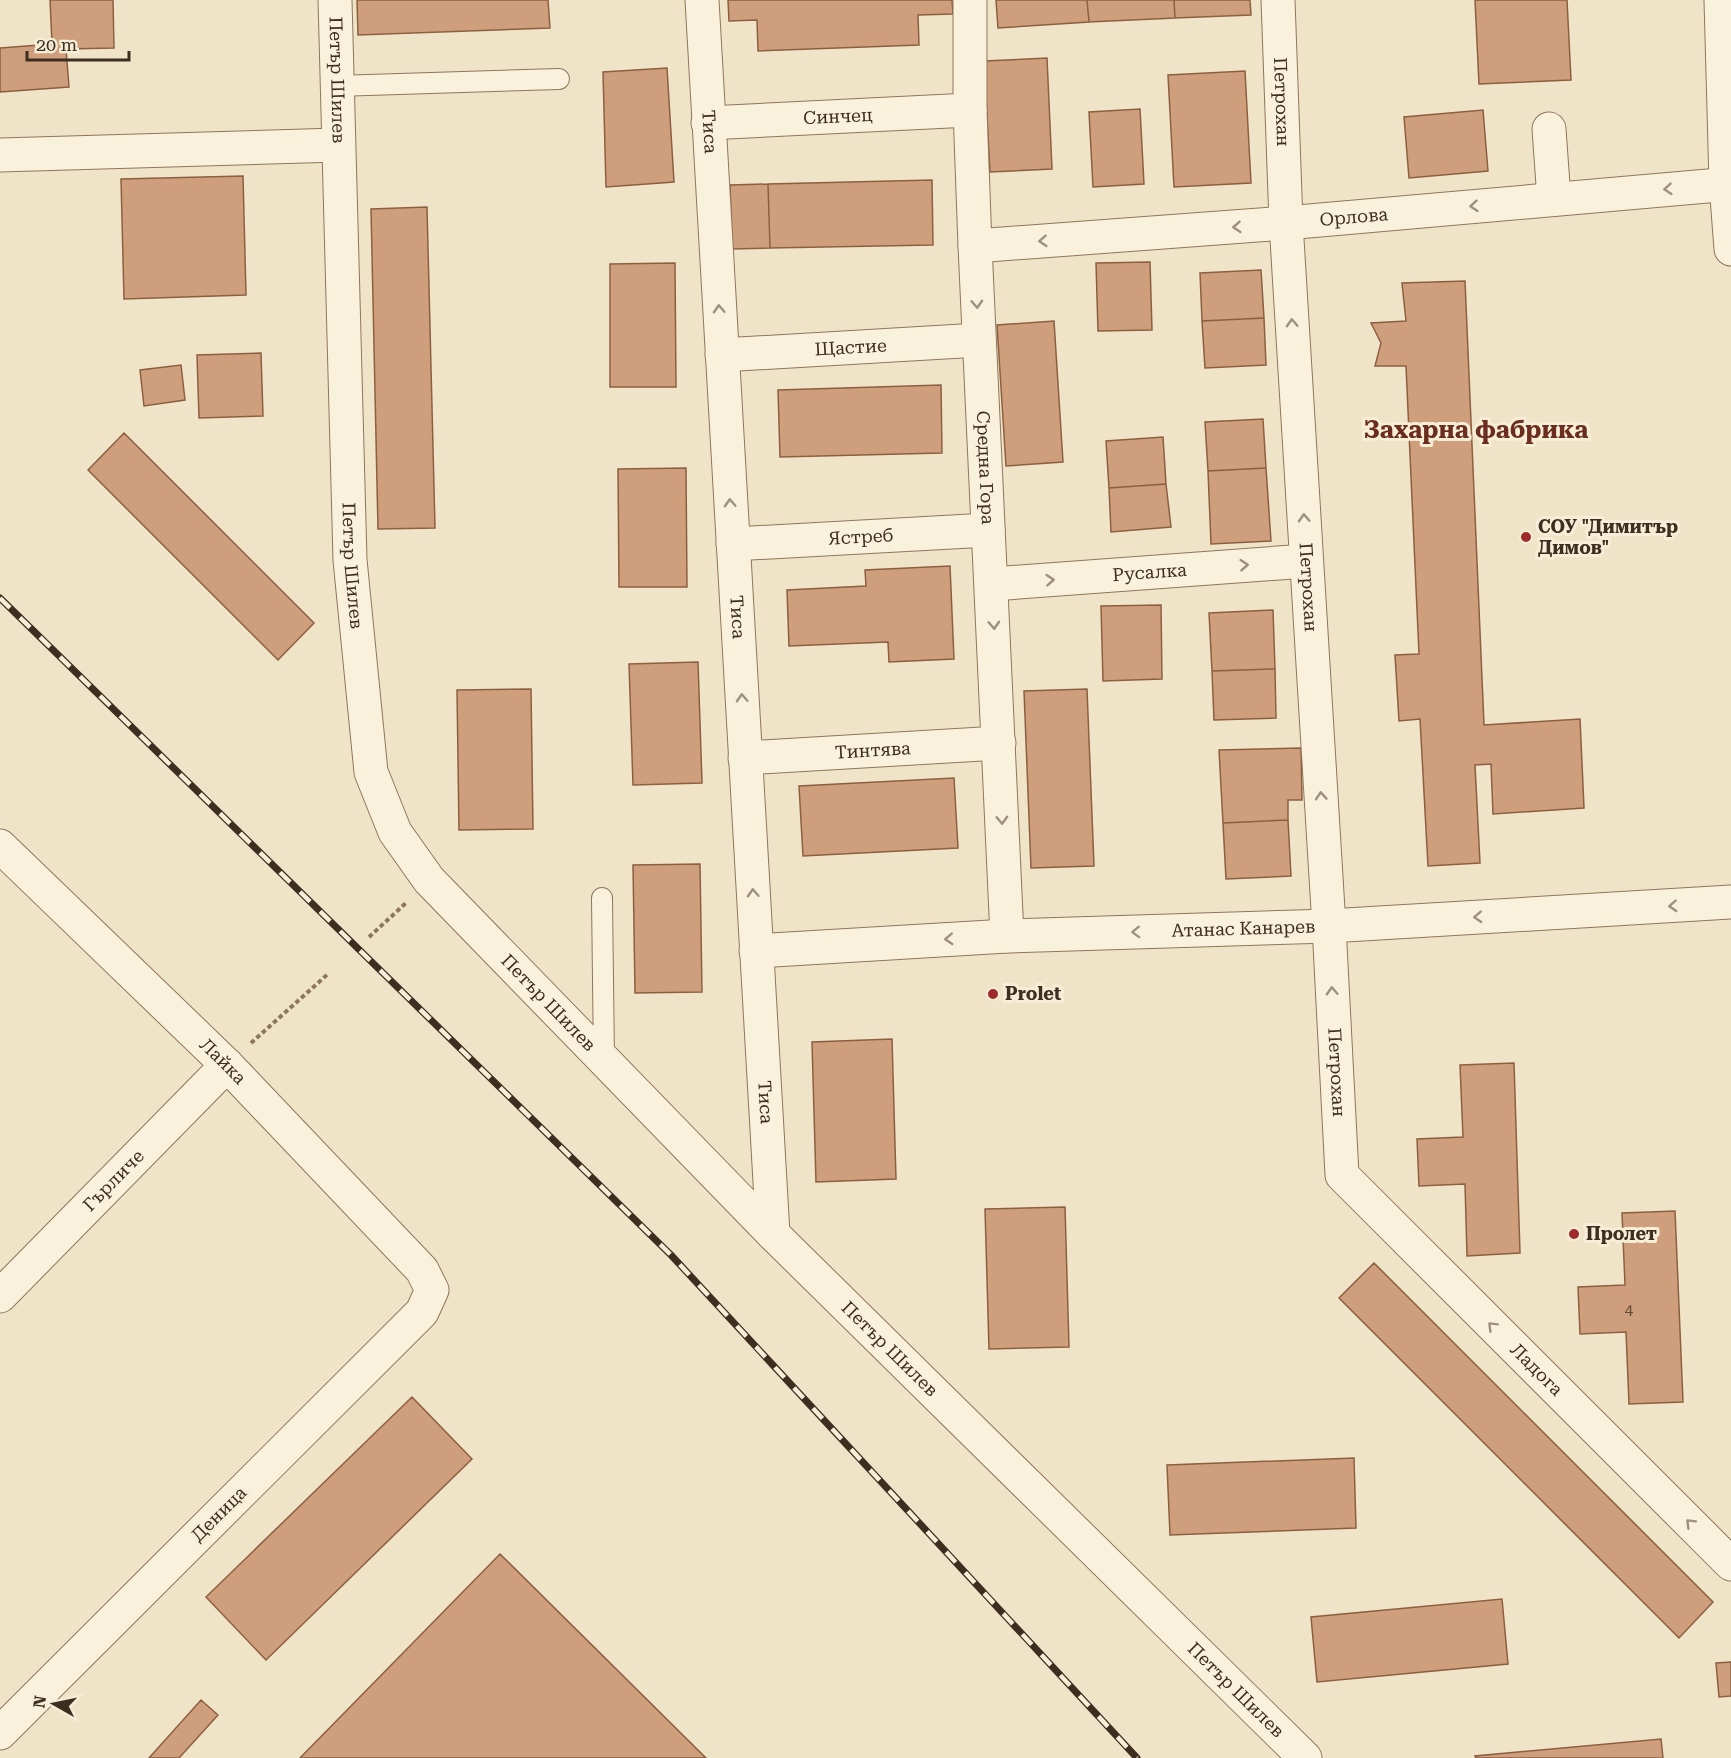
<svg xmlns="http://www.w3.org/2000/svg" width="1731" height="1758" font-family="'Roboto Serif',serif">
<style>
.building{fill:#cf9f7d;stroke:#8d5f41;stroke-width:1.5}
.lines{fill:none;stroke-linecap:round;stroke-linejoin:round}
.lane-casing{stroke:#8d765c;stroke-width:22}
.street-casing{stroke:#8d765c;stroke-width:35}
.path{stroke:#8d765c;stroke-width:4;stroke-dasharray:4.5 3;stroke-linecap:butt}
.lane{stroke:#faf1dc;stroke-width:20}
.street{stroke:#faf1dc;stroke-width:33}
.rail-casing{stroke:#3d2e20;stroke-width:7}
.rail{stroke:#f7eed8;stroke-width:4.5;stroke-dasharray:14;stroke-linecap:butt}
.oneway{stroke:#9c907e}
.poi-dot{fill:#9e2a2b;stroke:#f7eed8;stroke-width:2}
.labels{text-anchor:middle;stroke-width:6;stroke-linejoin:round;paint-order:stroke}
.number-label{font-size:15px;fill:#624a37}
.street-label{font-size:18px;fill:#3d2e20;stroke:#f7eed8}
.poi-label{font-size:18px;font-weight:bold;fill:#3d2e20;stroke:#f7eed8;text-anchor:start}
.district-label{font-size:24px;font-weight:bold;fill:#6b2e1e;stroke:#f7eed8}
</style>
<rect width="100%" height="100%" fill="#f0e4c8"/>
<path class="building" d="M50,0H113L114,48L66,49L69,87L0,92V48L52,44Z
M357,0H548L550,28L358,35Z
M728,0H952L953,14L918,15L919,45L758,51L757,20L729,21Z
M996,0H1087L1089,22L998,28Z
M1087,0H1174L1175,18L1089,22Z
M1174,0H1250L1251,15L1175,18Z
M1475,0H1567L1571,80L1479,84Z
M1047,58L1052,169L990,172L984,61Z
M667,68L674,182L606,187L603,72Z
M1245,71L1251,183L1174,187L1168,75Z
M1140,109L1144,184L1093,187L1089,112Z
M1483,110L1488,171L1409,178L1404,117Z
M243,176L246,295L124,299L121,179Z
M932,180L933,245L770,248L768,184Z
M768,184L770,248L732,249L730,185Z
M427,207L435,528L378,529L371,209Z
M1150,262L1152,330L1098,331L1096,263Z
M675,263L676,387H610V264Z
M1261,270L1264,318L1202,321L1200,273Z
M1465,281L1484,725L1580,719L1584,808L1493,814L1491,764L1475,765L1480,863L1428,866L1420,719L1399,721L1395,655L1419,654L1406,366H1375L1381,343L1371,323L1406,321L1402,283Z
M1264,318L1266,365L1205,368L1202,321Z
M1054,321L1063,462L1006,466L997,325Z
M261,353L263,416L199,418L197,355Z
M181,365L185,400L144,406L140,370Z
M941,385L942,453L780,457L778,390Z
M1263,419L1266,468L1208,471L1205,422Z
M124,433L314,623L278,660L88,470Z
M1163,437L1166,484L1109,488L1106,441Z
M686,468L687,587H619L618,469Z
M1266,468L1271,541L1211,544L1208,471Z
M1166,484L1171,527L1111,532L1109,488Z
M950,566L954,659L889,662L888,642L789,646L787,590L866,586L865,570Z
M1161,605L1162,679L1103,681L1101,606Z
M1273,610L1275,669L1212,671L1209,613Z
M698,662L702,783L633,785L629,664Z
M1275,669L1276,718L1214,720L1212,671Z
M531,689L533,829L459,830L457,690Z
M1087,689L1094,866L1031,868L1024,691Z
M1301,748L1302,800H1288V820L1223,823L1219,750Z
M954,778L958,848L803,856L799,786Z
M1288,820L1291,876L1226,879L1223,823Z
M700,864L702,992L635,993L633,865Z
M892,1039L896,1179L816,1182L812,1042Z
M1514,1063L1520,1253L1467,1256L1465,1184L1419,1186L1417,1139L1463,1137L1460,1065Z
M1065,1207L1069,1347L989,1349L985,1209Z
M1675,1211L1683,1402L1629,1404L1626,1332L1580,1334L1578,1287L1625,1285L1622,1213Z
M1374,1263L1713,1602L1679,1638L1339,1298Z
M412,1397L472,1459L266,1660L206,1597Z
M1354,1458L1356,1528L1170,1535L1167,1465Z
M500,1554L706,1758H300Z
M1502,1599L1508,1664L1317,1682L1311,1617Z
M1731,1662V1696L1719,1697L1716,1663Z
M201,1700L218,1715L179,1758H149Z
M1661,1739L1663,1758H1476L1475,1756Z"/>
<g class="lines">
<defs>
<path id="lane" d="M336,86L559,79
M602,898L604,1061"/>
<g id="street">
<path id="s1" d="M335,0L350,560L371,772L395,832L429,880L773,1234L1305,1758"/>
<path id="s2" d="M702,0L773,1234"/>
<path id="s3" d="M970,0V110L975,246L1007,936"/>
<path id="s4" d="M1278,0L1286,223L1329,926L1342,1175L1731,1564"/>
<path d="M1721,0L1726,184L1731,249"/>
<path id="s5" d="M708,123L970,110"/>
<path d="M1549,129L1554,199"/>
<path d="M0,155L338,145"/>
<path id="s6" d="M975,246L1286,223L1731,184"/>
<path id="s7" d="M722,355L979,340"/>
<path id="s8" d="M733,544L988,530"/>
<path id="s9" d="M992,584L1306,561"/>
<path id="s10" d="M745,758L999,743"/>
<path id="s11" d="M0,846L227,1065L422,1270L432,1290L422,1312L0,1733"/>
<path id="s12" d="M756,951L1007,936L1329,926L1731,902"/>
<path id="s13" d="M0,1296L227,1065"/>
</g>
</defs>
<use href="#lane" class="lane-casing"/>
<use href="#street" class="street-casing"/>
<path class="path" d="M369,937L406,903
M251,1043L329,973"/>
<use href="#lane" class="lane"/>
<use href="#street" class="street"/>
<defs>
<path id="rail" d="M0,598L671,1255L1137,1758"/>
</defs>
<use href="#rail" class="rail-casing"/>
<use href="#rail" class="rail"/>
</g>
<defs><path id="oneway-chevron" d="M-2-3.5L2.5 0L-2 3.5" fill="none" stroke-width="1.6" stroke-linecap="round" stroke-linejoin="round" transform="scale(1.5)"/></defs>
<g class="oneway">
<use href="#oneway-chevron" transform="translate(1668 189) rotate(175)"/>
<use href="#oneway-chevron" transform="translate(1474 206) rotate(175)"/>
<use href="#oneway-chevron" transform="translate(1237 227) rotate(176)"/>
<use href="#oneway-chevron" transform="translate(1043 241) rotate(176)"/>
<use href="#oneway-chevron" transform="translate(977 304) rotate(87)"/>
<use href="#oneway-chevron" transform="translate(719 309) rotate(-93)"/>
<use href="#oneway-chevron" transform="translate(1292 323) rotate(-93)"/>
<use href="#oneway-chevron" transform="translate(730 503) rotate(-93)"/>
<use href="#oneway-chevron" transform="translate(1304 518) rotate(-93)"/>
<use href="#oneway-chevron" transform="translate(1244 565) rotate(-4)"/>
<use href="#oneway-chevron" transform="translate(1050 580) rotate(-4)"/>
<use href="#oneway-chevron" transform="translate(994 625) rotate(87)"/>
<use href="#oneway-chevron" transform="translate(742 698) rotate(-93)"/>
<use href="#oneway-chevron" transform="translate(1321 796) rotate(-94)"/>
<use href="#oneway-chevron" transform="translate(1002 820) rotate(88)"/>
<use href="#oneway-chevron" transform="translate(753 893) rotate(-93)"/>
<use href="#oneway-chevron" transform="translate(1673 906) rotate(177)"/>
<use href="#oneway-chevron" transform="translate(1478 917) rotate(177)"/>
<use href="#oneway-chevron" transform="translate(1136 932) rotate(178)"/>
<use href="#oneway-chevron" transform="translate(949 939) rotate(177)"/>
<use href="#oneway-chevron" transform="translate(1332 991) rotate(-93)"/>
<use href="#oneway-chevron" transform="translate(1492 1326) rotate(-135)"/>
<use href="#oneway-chevron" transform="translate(1690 1523) rotate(-135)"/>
</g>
<g class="poi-dot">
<circle cx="1526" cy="537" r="6"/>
<circle cx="993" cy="994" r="6"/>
<circle cx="1574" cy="1234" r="6"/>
</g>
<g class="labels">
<g class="number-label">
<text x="1629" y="1315">4</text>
</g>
<g class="street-label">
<text dy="6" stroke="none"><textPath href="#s1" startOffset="80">Петър Шилев</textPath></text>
<text dy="6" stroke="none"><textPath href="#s4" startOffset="102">Петрохан</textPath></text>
<text dy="6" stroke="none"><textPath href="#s5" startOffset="130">Синчец</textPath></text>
<text dy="6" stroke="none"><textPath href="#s2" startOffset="132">Тиса</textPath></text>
<text dy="6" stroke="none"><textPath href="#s6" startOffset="380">Орлова</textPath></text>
<text dy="6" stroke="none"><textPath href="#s7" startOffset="129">Щастие</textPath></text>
<text dy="6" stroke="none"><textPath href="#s3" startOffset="468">Средна Гора</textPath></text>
<text dy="6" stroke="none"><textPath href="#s8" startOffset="128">Ястреб</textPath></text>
<text dy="6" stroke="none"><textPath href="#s1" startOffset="566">Петър Шилев</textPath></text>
<text dy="6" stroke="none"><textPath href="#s9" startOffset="158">Русалка</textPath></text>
<text dy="6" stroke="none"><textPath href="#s4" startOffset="588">Петрохан</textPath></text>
<text dy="6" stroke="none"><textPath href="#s2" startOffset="618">Тиса</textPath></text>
<text dy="6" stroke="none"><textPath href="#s10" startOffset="128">Тинтява</textPath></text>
<text dy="6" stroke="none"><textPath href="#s12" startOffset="488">Атанас Канарев</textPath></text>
<text dy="6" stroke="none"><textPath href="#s1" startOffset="1068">Петър Шилев</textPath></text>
<text dy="6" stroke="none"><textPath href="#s11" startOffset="310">Лайка</textPath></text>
<text dy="6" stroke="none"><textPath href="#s4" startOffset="1074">Петрохан</textPath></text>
<text dy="6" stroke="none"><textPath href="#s2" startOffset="1104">Тиса</textPath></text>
<text dy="6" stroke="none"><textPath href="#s13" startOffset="162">Гърличе</textPath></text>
<text dy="6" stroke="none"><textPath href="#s1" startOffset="1554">Петър Шилев</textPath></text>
<text dy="6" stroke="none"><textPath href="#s4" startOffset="1452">Ладога</textPath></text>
<text transform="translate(219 1514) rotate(-45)" y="6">Деница</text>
<text dy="6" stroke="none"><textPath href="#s1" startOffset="2040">Петър Шилев</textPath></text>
</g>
<g class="poi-label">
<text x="1538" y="533">СОУ "Димитър<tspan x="1538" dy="21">Димов"</tspan></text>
<text x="1005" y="1000">Prolet</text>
<text x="1586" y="1240">Пролет</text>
</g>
<g class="district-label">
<text x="1476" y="438">Захарна фабрика</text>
</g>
</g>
<g transform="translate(54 1704) rotate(279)" stroke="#f7eed8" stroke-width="4.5" paint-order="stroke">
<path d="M0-4.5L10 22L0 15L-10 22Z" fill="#3d2e20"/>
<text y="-9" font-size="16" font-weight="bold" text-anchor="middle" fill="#3d2e20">N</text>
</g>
<path d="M27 51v9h102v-9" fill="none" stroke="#3d2e20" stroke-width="3"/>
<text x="36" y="51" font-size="18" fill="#3d2e20" stroke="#f7eed8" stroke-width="4.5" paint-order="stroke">20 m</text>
</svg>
